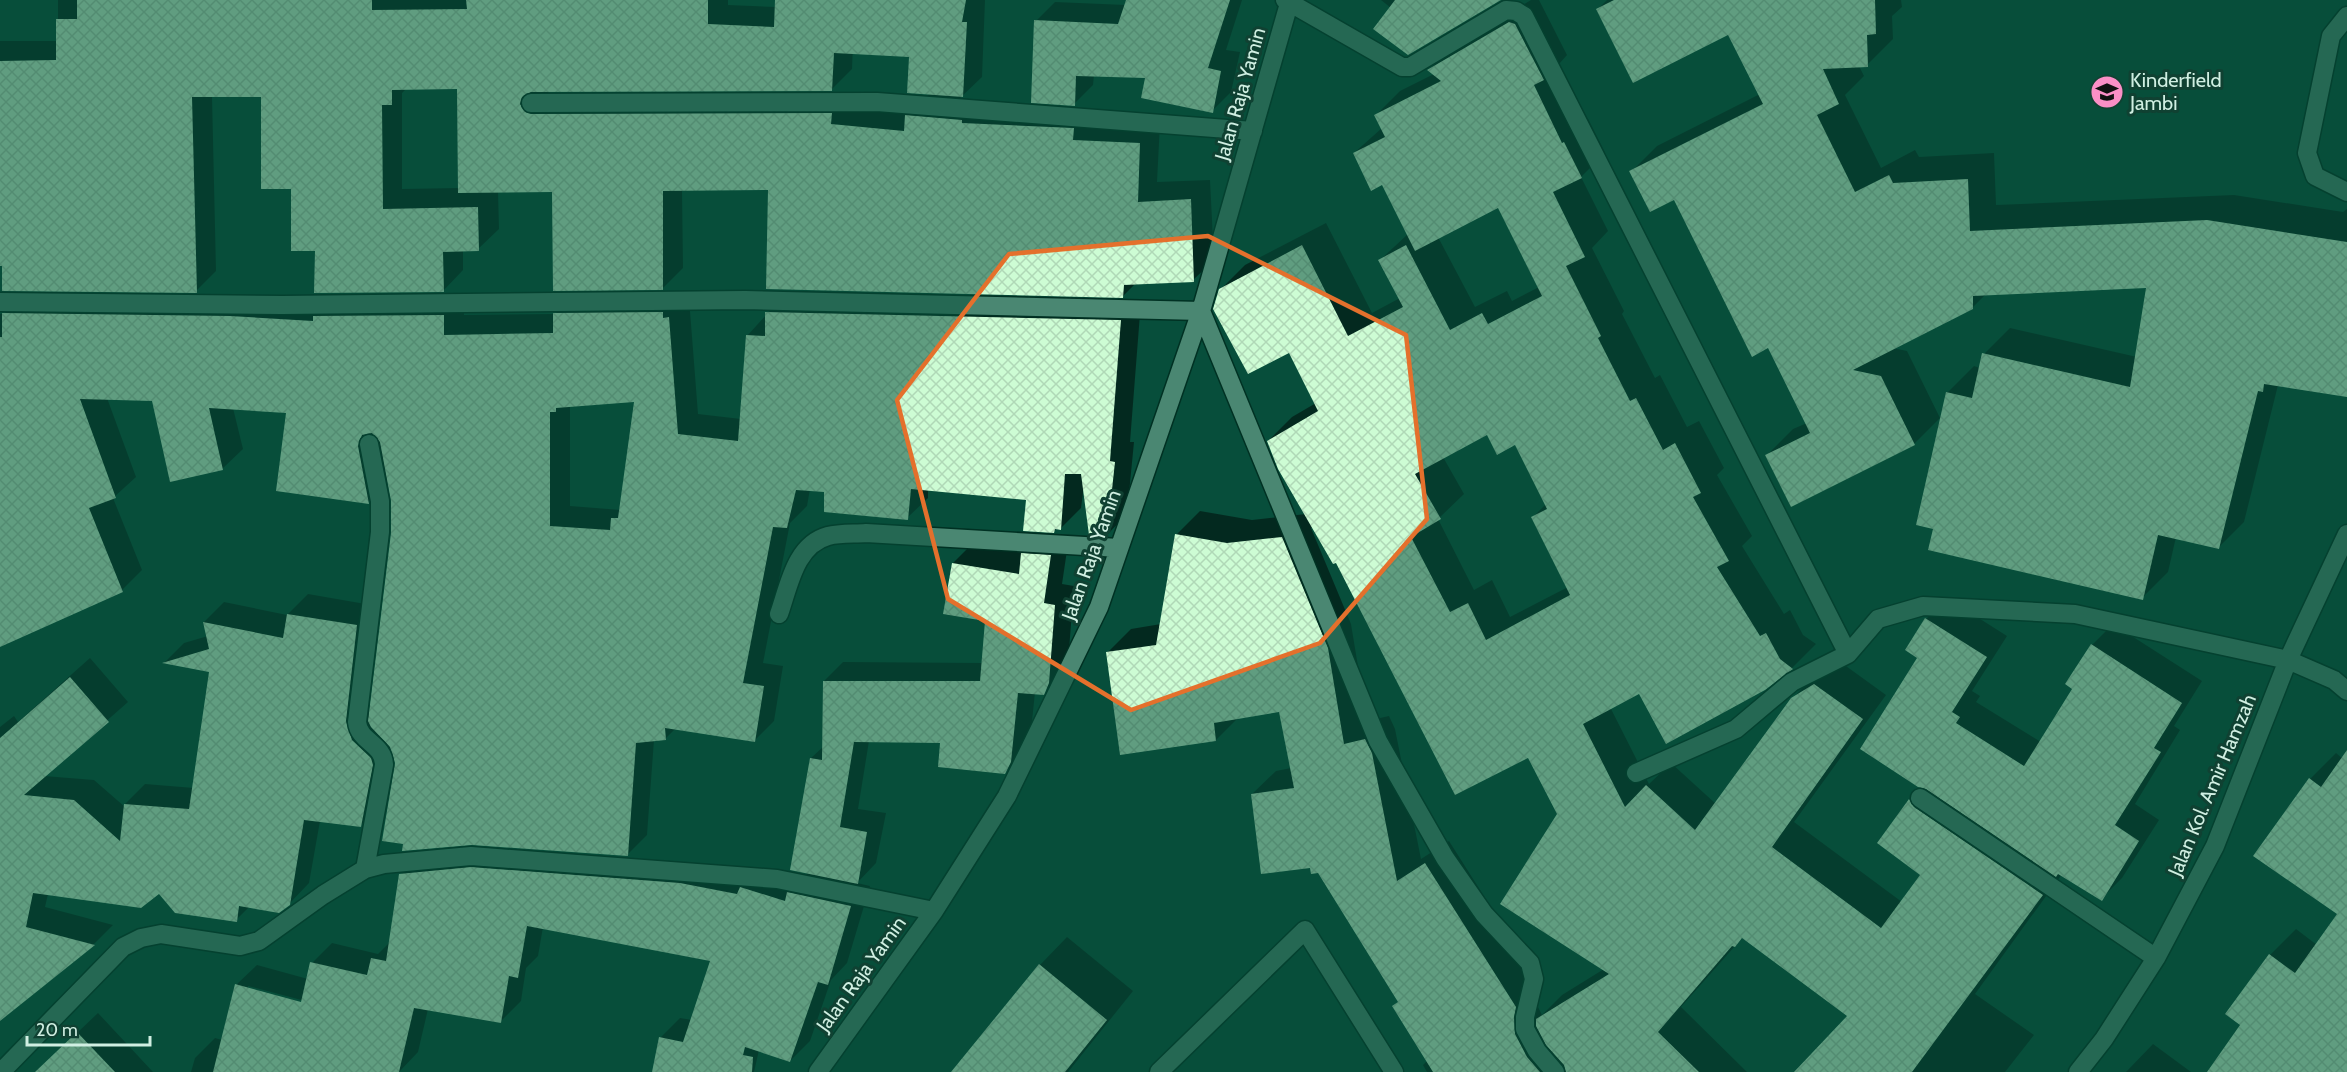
<svg xmlns="http://www.w3.org/2000/svg" width="2347" height="1072" font-family="Cabin,sans-serif">
<style>
.shadow{fill:#0007;fill-rule:evenodd}
.building{fill:url(#building-cross-hatch);fill-rule:evenodd}
.lines{fill:none;stroke-linecap:round;stroke-linejoin:round}
.minor-casing{stroke:#003123;stroke-width:21}
.minor{stroke:#4a8772;stroke-width:18}
.marked{fill:none;stroke:#e4702c;stroke-width:4.5;stroke-linejoin:round}
.labels{text-anchor:middle;stroke-width:6;stroke-linejoin:round;paint-order:stroke}
.poi-label{font-size:20px;fill:#d0efe2;stroke:#104132;text-anchor:start}
.street-label{font-size:20px;fill:#d0efe2;stroke:#104132}
</style>
<defs>
<pattern id="building-cross-hatch" width="8" height="8" patternUnits="userSpaceOnUse" patternTransform="scale(1.5)"><rect width="8" height="8" fill="#cdfcd4"/><path d="M0 0l8 8M0 8l8-8" fill="none" stroke="#b0d8b7"/></pattern>
</defs>
<rect width="100%" height="100%" fill="#074e3b"/>
<path class="shadow" d="M58,0H728V5L776,7L777,0H867L853,44L852,69L832,89L545,90L552,95L913,110L930,93L910,56L902,0H985L982,77L960,98L982,100L981,103L1093,109V120L1160,123L1157,182L1210,180L1214,260L1193,280L1136,283L1123,296L770,188L682,190L683,268L663,288L554,191H498L499,229L478,249L463,250V270L443,291L317,250L293,188L262,95L212,96L216,271L196,291L0,265V41H58ZM458,87L460,188L402,189V93L407,88Z
M1127,0H1242L1226,50L1240,52L1231,92L1212,111L1147,76L1094,75L1093,85L1074,104L1036,21L1055,2L1126,5Z
M1381,0H1501L1391,8Z
M1531,0H1539L1567,55L1559,64L1586,120L1588,119L1605,153L1581,177L1608,231L1592,248L1624,311L1622,314L1655,378L1660,375L1687,427L1699,421L1724,468L1717,475L1752,536L1742,546L1784,614L1790,610L1803,635L1816,644L1792,668L1764,689L1639,692L1610,707L1649,784L1671,763L1716,804L1792,699L1816,674L1839,661L1886,695L1794,822L1902,902L1922,875L1879,843L1910,800L1924,787L1919,658L1926,619L1947,598L2007,636L1972,691L1980,696L1976,702L2041,742L2074,688L2092,645L2113,624L2202,681L2174,726L2180,730L2135,804L2159,820L2122,878L2101,899L2062,874L1975,994L2034,1035L2005,1072H1798L1850,1016L1743,937L1681,1007L1747,1072H1427L1423,1065L1428,1060L1399,1001L1319,871L1311,867L1252,794L1276,771L1291,768L1280,710L1238,718L1216,740L1107,653L1131,629L1161,624L1176,535L1200,511L1252,520L1306,514L1268,441L1292,417L1316,403L1289,351L1220,290L1245,265L1326,223L1372,313L1400,298L1380,260L1408,234L1383,183L1354,153L1382,128L1376,115L1400,91L1434,74L1429,70L1453,46ZM1499,206L1539,287L1512,301L1507,291L1475,307L1438,237ZM1488,433L1516,443L1546,504L1533,517L1568,587L1510,617L1492,580L1474,590L1438,519L1464,494L1443,457ZM1313,527L1337,561L1529,756L1558,814L1604,969L1562,995L1542,1015L1537,1005L1539,983L1449,841L1421,859L1395,729L1389,716L1367,721L1351,624L1311,528Z
M1607,0H1901L1902,7L1892,16L1893,39L1867,65L1859,66L1864,76L1845,95L1881,168L1915,150L1919,157L1994,153L1996,205L2234,195L2343,212L2347,209V396L2278,385L2244,522L2218,548L2176,537L2168,572L2142,598L1935,528L1918,524L1948,392L1974,366L1980,368L1984,354L2010,328L2137,357L2148,286L1986,294L1972,308L1893,348L1907,351L1940,418L1915,443L1792,505L1767,455L1793,429L1807,423L1769,346L1675,198L1631,172L1657,146L1760,94L1729,33L1598,9Z
M787,292L1141,301L1130,442H1134L1127,514L1107,535L1084,486L1081,508L1061,528H1057L1054,531L1028,499L928,489V498L907,518L826,491L810,489L807,506L790,523L763,663L783,666L774,721L754,741L676,728L665,739L654,740L647,835L627,855L397,763L391,747L381,805L361,825L320,821L309,883L289,904L250,906L236,920L159,892L48,894L45,907L113,925L94,944L0,1019V727L14,716L18,722L90,658L128,702L44,776L94,780L125,807V804L145,784L194,788L211,671L165,662L184,643L208,636L204,622L224,602L287,615L308,594L377,606L365,700L371,716L393,533V501L389,481L368,502L288,411L233,408L243,449L222,469L153,400L107,398L136,477L113,498L142,570L122,590L0,646V314L5,313L24,294L331,301L463,295L464,315L555,314L574,294L689,298L698,414L741,419L747,336ZM635,401L621,510L570,506V406Z
M1041,535L1069,537L1062,584L1074,586L1068,663L1063,674L1043,693L1035,692L1030,741L1024,754L1004,773L942,741H869L858,809L886,813L876,863L857,883L870,886L847,963L831,980L810,1041L790,1061L759,1050L754,1072H653L660,1038L680,1018L692,1020L712,959L543,927L538,956L526,968L521,1001L501,1021L428,1009L418,1052L399,1072H191L195,1058L215,1038L222,1040L237,984L257,965L308,979L312,963L332,943L378,954L391,941L400,875L420,855L492,848L700,864L755,874L761,868L801,880L809,872L811,758L824,746V681L843,662L983,663L987,620L953,563L972,544L1023,553ZM248,986L309,1002L308,1005L248,989Z
M2336,753L2343,759L2347,753V1072H2209L2242,1025L2270,955L2296,929L2317,945L2339,914L2310,779Z
M1067,937L1133,991L1068,1072H974L961,1062L1040,965Z
M98,1013L153,1072H36Z
M2153,1044L2191,1072H2126Z"/>
<path class="building" d="M77,0H372V10L467,9L466,0H708V24L774,27L775,0H966L962,22H967L963,97L907,93L909,57L834,53L832,91L531,92L522,97L520,104L525,112L531,114L832,113L831,124L904,131L905,115L962,120V123L1074,128L1073,140L1140,143L1138,202L1191,199L1194,282L1124,285L1123,298L766,289L768,190L663,191V290L553,291L552,192L458,193L457,89L392,90V105H382L383,209L478,207L479,251L443,252L444,292L314,293L315,251H291V189H261V97H192L197,293L2,291V266H0V61L56,60V19H77Z
M1126,0H1230L1208,68L1221,71L1213,113L1141,98L1145,78L1076,76L1075,106L1031,103L1034,20L1118,24Z
M1395,0H1501L1408,55L1373,29Z
M1614,0H1875L1876,34L1867,35L1868,67L1823,69L1839,104L1817,115L1855,192L1889,175L1893,183L1968,179L1970,231L2207,220L2347,242V397L2264,384L2263,392L2258,391L2219,549L2158,535L2143,600L1928,550L1933,529L1916,525L1946,392L1972,398L1982,353L2130,387L2146,288L1973,296V309L1853,370L1881,376L1915,445L1791,507L1765,455L1810,433L1768,348L1752,357L1674,200L1650,212L1629,171L1763,104L1728,35L1633,83L1596,9Z
M1509,22L1515,24L1544,80L1534,85L1562,143L1564,142L1582,178L1553,192L1585,257L1566,266L1601,336L1598,338L1630,401L1636,398L1663,450L1675,443L1701,493L1693,497L1729,561L1717,567L1760,636L1766,633L1780,659L1793,669L1765,690L1666,744L1639,694L1583,724L1625,807L1646,785L1695,830L1791,698L1814,684L1863,719L1772,847L1881,928L1920,875L1877,843L1909,799L1914,807L2043,895L1912,1072H1794L1847,1016L1742,938L1735,947L1732,946L1658,1032L1699,1072H1566L1564,1065L1546,1045L1536,1026V1019L1609,974L1500,904L1557,814L1528,758L1455,795L1336,563L1333,564L1278,469L1267,441L1318,411L1289,353L1248,374L1213,309L1219,289L1302,245L1348,336L1403,307L1378,260L1406,245L1450,330L1482,313L1488,324L1542,296L1498,208L1415,251L1382,185L1371,191L1353,153L1385,137L1374,115L1441,81L1427,70ZM1487,435L1497,455L1515,445L1547,509L1531,517L1570,595L1486,640L1468,603L1450,612L1411,537L1441,519L1415,474Z
M663,312V318L669,317L678,434L738,441L746,335L765,336V312L1121,320L1110,461L1115,462L1107,536L1089,535L1081,474H1065L1061,530L1055,529L1054,533L1023,531L1026,500L911,489L908,520L824,512V492L796,490L787,528L773,527L743,683L764,686L755,742L665,728L666,740L636,743L628,856L472,845L402,851L403,844L382,841L395,763L390,747L371,727L368,721L391,533V501L380,442L372,433L362,435L358,446L369,504L276,491L286,413L209,408L223,470L170,482L152,401L80,399L116,498L89,508L123,592L0,647V337H2V313L230,316L313,321V316L444,315V335L553,333V313ZM634,402L618,518H611L610,530L550,526V412H556V408Z
M1175,534L1227,543L1282,537L1328,648L1344,744L1365,739L1372,753L1397,881L1425,863L1516,1007L1514,1017L1515,1034L1527,1057L1540,1072H1433L1392,1006L1398,1002L1318,873L1311,874L1310,868L1261,874L1251,794L1294,788L1279,712L1214,723L1216,741L1120,755L1106,652L1156,645Z
M1021,553L1051,555L1044,603L1055,605L1049,683L1044,695L1018,693L1011,762L1005,774L938,767L940,743L854,742L840,827L867,832L858,884L790,870L810,758L822,760L823,681H980L985,621L943,614L952,563L1019,574Z
M287,614L357,625L346,721L352,740L371,758L373,765L361,827L304,820L290,905L279,913L239,906L237,922L175,913L159,894L141,908L33,893L26,927L95,945L0,1021V738L70,677L109,722L24,795L74,800L120,841L124,804L189,809L209,672L162,663L209,649L203,622L283,638Z
M1925,618L1987,657L1952,712L1960,717L1956,723L2024,766L2072,689L2065,684L2091,644L2182,703L2154,748L2161,752L2115,825L2139,841L2102,901L2058,874L2056,877L1926,789L1918,787L1860,749L1917,658L1905,650Z
M2347,750V1072H2207L2240,1025L2225,1014L2269,954L2295,973L2337,914L2253,856L2309,778L2321,787Z
M471,867L680,883L737,894L740,887L785,901L787,892L851,906L828,985L818,982L790,1062L745,1047L743,1055L753,1057L752,1072H652L659,1037L683,1042L710,961L527,926L518,978L509,976L501,1023L414,1008L399,1072H213L235,984L301,1002L310,962L367,975L371,958L386,961L399,874Z
M1039,964L1107,1020L1065,1072H951Z
M77,1032L115,1072H35Z"/>
<g class="lines">
<defs>
<path id="minor" d="M1285,0L1402,67H1410L1506,10L1516,11L1524,16L1848,654
M2347,16L2331,36L2307,153L2315,176L2347,192
M531,103L877,102L1253,131
M0,302L282,305L745,300L1201,311L1378,741L1445,858L1484,914L1530,963L1534,979L1525,1017V1029L1537,1051L1555,1072
M779,614C789,586 795,545 828,536C840,533 854,534 866,533L1119,548
M1636,773L1736,729L1792,682L1848,654L1878,619L1923,606L2075,614L2288,660L2334,680L2347,691
M1920,798L2156,958
M365,869L384,765C384,744 359,742 357,722L380,532V501L369,444
M1,1072L123,947L141,938L161,934L240,946L259,941L323,895L365,869L384,864L471,856L777,879L934,911
M818,1072L934,911L1007,796L1099,607L1201,311L1290,0
M1159,1072L1305,930L1394,1072
M2078,1072L2104,1039L2156,958L2215,846L2288,660L2347,534"/>
</defs>
<use href="#minor" class="minor-casing"/>
<use href="#minor" class="minor"/>
</g>
<path d="M0 0H2347V1072H0ZM1208,236L1406,335L1427,519L1320,643L1131,710L948,599L897,400L1009,254Z" fill="#074e3b" fill-opacity=".55" fill-rule="evenodd"/>
<path class="marked" d="M1208,236L1406,335L1427,519L1320,643L1131,710L948,599L897,400L1009,254Z"/>
<defs>
<symbol id="school-disc" viewBox="-11 -11 22 22"><circle r="9.5" fill="#fa8fc6" stroke="#104132"/><path d="M0-5L7-2L0 1L-7-2ZM-4 1L0 2.5L4 1V4Q0 6-4 4Z" fill="#111"/></symbol>
</defs>
<g fill-rule="evenodd">
<use href="#school-disc" x="2088" y="73" width="38" height="38"/>
</g>
<g class="labels">
<g class="poi-label">
<text x="2130" y="87">Kinderfield<tspan x="2130" dy="23">Jambi</tspan></text>
</g>
<g class="street-label">
<text transform="translate(1240 94) rotate(-74)" y="7">Jalan Raja Yamin</text>
<text transform="translate(1091 555) rotate(-70)" y="7">Jalan Raja Yamin</text>
<text transform="translate(2212 785) rotate(-67)" y="7">Jalan Kol. Amir Hamzah</text>
<text transform="translate(861 974) rotate(-54)" y="7">Jalan Raja Yamin</text>
</g>
</g>
<path d="M27 1036v9h123v-9" fill="none" stroke="#d0efe2" stroke-width="3"/>
<text x="36" y="1036" font-size="18" fill="#d0efe2" stroke="#104132" stroke-width="4.5" paint-order="stroke">20 m</text>
</svg>
